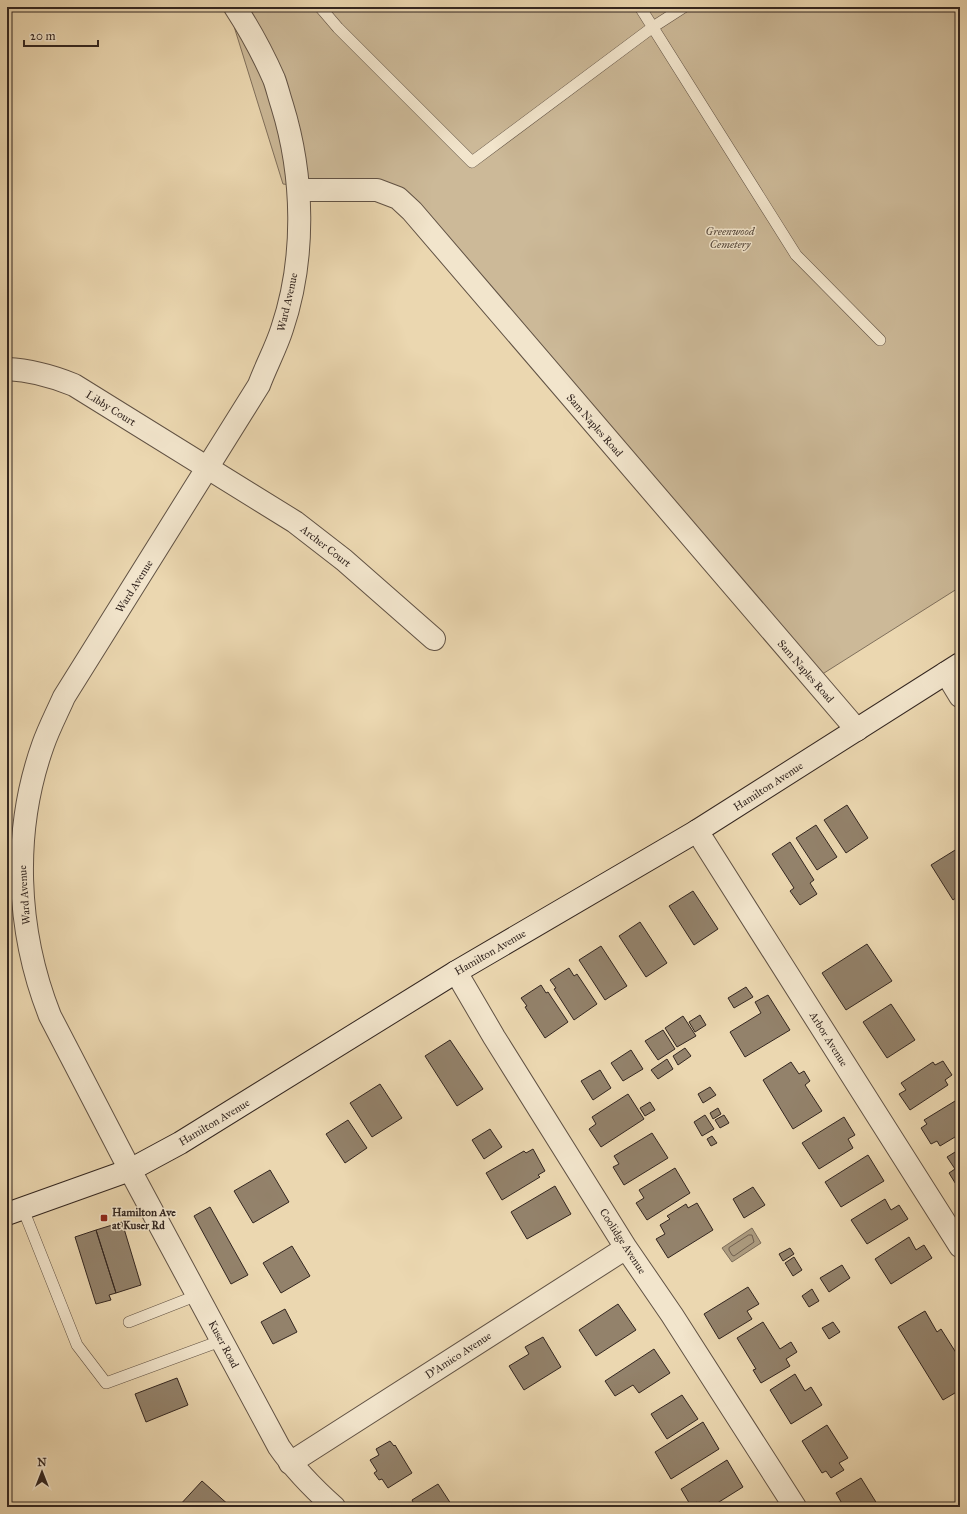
<svg xmlns="http://www.w3.org/2000/svg" width="967" height="1514" font-family="'IM FELL Great Primer',serif">
<style>
.green{fill:#ccb998;stroke:#80705c}
.water{fill:#ac9b7f;stroke:#7c6c59}
.lines{fill:none;stroke-linecap:round;stroke-linejoin:round}
.shore{stroke:#706050;stroke-width:1}
.building{fill:#93826b;stroke:#332620}
.service-casing{stroke:#615244;stroke-width:12}
.minor-casing{stroke:#615244;stroke-width:24}
.tertiary-casing{stroke:#615244;stroke-width:24}
.secondary-casing{stroke:#332620;stroke-width:24}
.service{stroke:#f2e5cc;stroke-width:11}
.minor{stroke:#f2e5cc;stroke-width:22}
.tertiary{stroke:#f2e5cc;stroke-width:22}
.secondary{stroke:#f2e5cc;stroke-width:22}
.poi-dot{fill:#8f2418;stroke:#f2e5cc;stroke-width:1.5}
.labels{text-anchor:middle;stroke-width:3;stroke-linejoin:round;paint-order:stroke}
.park-label{font-size:11px;font-style:italic;fill:#594b3e;stroke:#f2e5cc}
.street-label{font-size:11px;fill:#332620;stroke:#f2e5cc}
.poi-label{font-size:11px;font-weight:bold;fill:#332620;stroke:#f2e5cc;text-anchor:start}
</style>
<rect width="100%" height="100%" fill="#ebd7b0"/>
<filter id="stains"><feTurbulence type="fractalNoise" baseFrequency=".005" numOctaves="4"/><feColorMatrix values="0 0 0 0 .2 0 0 0 0 .09 0 0 0 0 .02 0 0 0 .5 -.17"/></filter>
<radialGradient id="worn" r=".72"><stop offset=".6" stop-color="#630" stop-opacity="0"/><stop offset="1" stop-color="#630" stop-opacity=".3"/></radialGradient>
<path class="green" d="M228,7H960V587L813,680L388,196L283,184Z"/>
<path class="water" d="M752,1228L761,1243L732,1262L722,1248Z"/>
<g class="lines">
<path class="shore" d="M749,1235H752L754,1242L734,1256L732,1255L729,1250V1248Z"/>
</g>
<path class="building" d="M847,805L868,838L846,853L824,820Z
M816,825L837,857L817,870L796,838Z
M790,842L814,880L810,883L817,894L800,905L790,891L794,888L772,854Z
M960,847V895L953,900L931,865Z
M693,891L718,929L694,945L669,906Z
M640,922L667,963L646,977L619,936Z
M867,944L892,981L846,1010L822,973Z
M601,946L627,986L605,1000L579,960Z
M569,968L574,976L577,974L597,1004L574,1020L554,989L556,988L550,980Z
M541,985L546,993L548,992L568,1022L545,1038L525,1007L527,1006L521,998Z
M746,987L753,997L734,1008L728,998Z
M768,995L790,1030L745,1057L730,1032L761,1013L755,1002Z
M891,1004L915,1040L887,1058L863,1022Z
M700,1015L706,1025L695,1032L689,1022Z
M683,1016L696,1036L677,1047L665,1028Z
M663,1030L675,1049L658,1060L645,1041Z
M450,1040L483,1089L457,1106L425,1056Z
M685,1048L691,1056L678,1065L673,1056Z
M631,1050L643,1069L623,1081L611,1063Z
M667,1059L673,1069L658,1079L651,1070Z
M943,1061L952,1075L945,1080L948,1085L910,1110L899,1094L906,1090L901,1083L933,1062L935,1065Z
M791,1062L799,1074L804,1071L810,1081L805,1085L822,1111L793,1129L763,1080Z
M600,1070L611,1088L593,1100L581,1081Z
M380,1084L402,1118L372,1137L350,1103Z
M710,1087L716,1095L703,1103L698,1094Z
M628,1094L644,1119L601,1147L589,1129L596,1124L592,1117Z
M960,1098V1134L940,1146L937,1141L931,1144L921,1128L927,1124L924,1120Z
M650,1102L655,1110L645,1116L640,1108Z
M718,1108L721,1114L713,1119L710,1113Z
M705,1115L714,1129L702,1136L694,1122Z
M724,1115L729,1123L720,1128L715,1120Z
M844,1117L855,1135L848,1139L853,1148L819,1169L802,1143Z
M348,1120L367,1148L345,1163L326,1134Z
M490,1129L502,1147L484,1159L472,1140Z
M652,1133L668,1158L624,1185L613,1167L619,1164L614,1156Z
M712,1136L717,1143L711,1146L707,1139Z
M533,1149L545,1171L538,1175L540,1177L502,1200L486,1173L524,1151L526,1153Z
M960,1149V1184L957,1186L949,1173L955,1169L947,1157Z
M868,1155L884,1181L841,1207L825,1182Z
M675,1168L690,1193L647,1220L636,1203L644,1198L639,1190Z
M270,1170L289,1202L253,1223L234,1191Z
M555,1186L571,1214L527,1239L511,1212Z
M753,1187L765,1205L744,1218L733,1199Z
M885,1199L891,1210L899,1205L908,1219L867,1244L851,1220Z
M697,1203L713,1230L668,1258L656,1239L665,1234L660,1225L670,1219L667,1216L686,1204L688,1208Z
M210,1207L248,1275L231,1284L194,1216Z
M122,1222L141,1285L116,1293L96,1230Z
M96,1230L116,1293L109,1295L111,1300L96,1304L75,1237Z
M909,1237L916,1250L924,1245L932,1258L891,1284L875,1259Z
M292,1246L310,1276L281,1293L263,1263Z
M790,1248L794,1254L783,1261L779,1254Z
M794,1257L802,1270L793,1276L785,1263Z
M842,1265L850,1278L829,1292L820,1278Z
M748,1287L759,1304L747,1311L752,1319L719,1339L704,1314Z
M812,1289L819,1301L809,1307L802,1296Z
M618,1304L636,1330L596,1356L579,1330Z
M285,1309L297,1332L273,1344L261,1322Z
M925,1311L937,1332L941,1329L960,1359V1390L943,1400L898,1327Z
M763,1322L780,1349L791,1342L797,1352L786,1359L790,1366L761,1383L753,1370L756,1369L737,1338Z
M833,1322L840,1332L829,1339L822,1328Z
M543,1337L561,1367L524,1390L509,1366L529,1354L525,1347Z
M654,1349L670,1373L639,1393L633,1385L615,1396L605,1381Z
M795,1374L805,1391L811,1387L822,1405L791,1424L770,1390Z
M177,1378L188,1405L146,1422L135,1394Z
M682,1395L698,1419L667,1439L651,1414Z
M703,1422L719,1449L671,1479L655,1452Z
M827,1425L848,1458L839,1463L844,1470L831,1478L826,1471L822,1473L802,1441Z
M390,1441L394,1446L395,1445L412,1473L388,1488L382,1479L379,1480L374,1473L377,1471L370,1460L379,1455L376,1449Z
M727,1460L743,1487L711,1507H700L697,1502L691,1506L681,1489Z
M861,1478L879,1507H844L836,1493Z
M202,1481L231,1507H178Z
M438,1484L453,1507H411L410,1504L413,1502L412,1500Z"/>
<g class="lines">
<defs>
<path id="service" d="M320,7L338,28L472,162L653,27L684,7
M640,7L796,255L880,340
M23,1209L77,1345L106,1383L223,1340
M129,1322L198,1295"/>
<path id="minor" d="M299,190H377L398,198L412,211L857,730
M7,369C31,370 52,376 74,385L295,522L344,560L434,639
M946,673L960,696
M697,831L960,1246
M456,972L494,1037L626,1248L672,1315L795,1507
M290,1463L626,1248"/>
<path id="tertiary" d="M235,7C250,30 263,54 274,79C277,87 279,96 282,105C304,176 306,258 282,329C276,348 266,366 259,385L64,697C57,713 49,728 43,745C12,832 16,930 50,1016L130,1170L279,1447C295,1470 314,1489 334,1507"/>
<path id="secondary" d="M7,1214L130,1170L180,1143L456,972L697,831L960,664"/>
</defs>
<use href="#service" class="service-casing"/>
<use href="#minor" class="minor-casing"/>
<use href="#tertiary" class="tertiary-casing"/>
<use href="#secondary" class="secondary-casing"/>
<use href="#service" class="service"/>
<use href="#minor" class="minor"/>
<use href="#tertiary" class="tertiary"/>
<use href="#secondary" class="secondary"/>
</g>
<rect class="poi-dot" x="100" y="1214" width="8" height="8" rx="2"/>
<g class="labels">
<g class="park-label">
<text x="730" y="235">Greenwood<tspan x="730" dy="13">Cemetery</tspan></text>
</g>
<g class="street-label">
<text transform="translate(287 302) rotate(-77)" y="4">Ward Avenue</text>
<text transform="translate(111 408) rotate(32)" y="4">Libby Court</text>
<text transform="translate(595 425) rotate(49)" y="4">Sam Naples Road</text>
<text transform="translate(326 546) rotate(38)" y="4">Archer Court</text>
<text transform="translate(134 586) rotate(-58)" y="4">Ward Avenue</text>
<text transform="translate(806 671) rotate(49)" y="4">Sam Naples Road</text>
<text transform="translate(768 786) rotate(-33)" y="4">Hamilton Avenue</text>
<text transform="translate(24 895) rotate(-94)" y="4">Ward Avenue</text>
<text transform="translate(490 952) rotate(-30)" y="4">Hamilton Avenue</text>
<text transform="translate(829 1039) rotate(58)" y="4">Arbor Avenue</text>
<text transform="translate(214 1122) rotate(-31)" y="4">Hamilton Avenue</text>
<text transform="translate(623 1241) rotate(57)" y="4">Coolidge Avenue</text>
<text transform="translate(224 1344) rotate(62)" y="4">Kuser Road</text>
<text transform="translate(458 1355) rotate(-33)" y="4">D'Amico Avenue</text>
</g>
<g class="poi-label">
<text x="112" y="1216">Hamilton Ave<tspan x="112" dy="13">at Kuser Rd</tspan></text>
</g>
</g>
<rect width="967" height="1514" fill="none" stroke="#ebd7b0" stroke-width="24"/>
<rect x="8" y="8" width="951" height="1498" fill="none" stroke="#332620" stroke-width="2"/>
<rect x="12" y="12" width="943" height="1490" fill="none" stroke="#332620"/>
<g transform="translate(42 1472)" stroke="#f2e5cc" stroke-width="3" paint-order="stroke">
<path d="M0-3L7 15L0 10L-7 15Z" fill="#332620"/>
<text y="-6" font-size="11" font-weight="bold" text-anchor="middle" fill="#332620">N</text>
</g>
<path d="M24 40v6h74v-6" fill="none" stroke="#332620" stroke-width="2"/>
<text x="30" y="40" font-size="12" fill="#332620" stroke="#f2e5cc" stroke-width="3" paint-order="stroke">20 m</text>
<rect width="100%" height="100%" filter="url(#stains)"/>
<rect width="100%" height="100%" fill="url(#worn)"/>
</svg>
